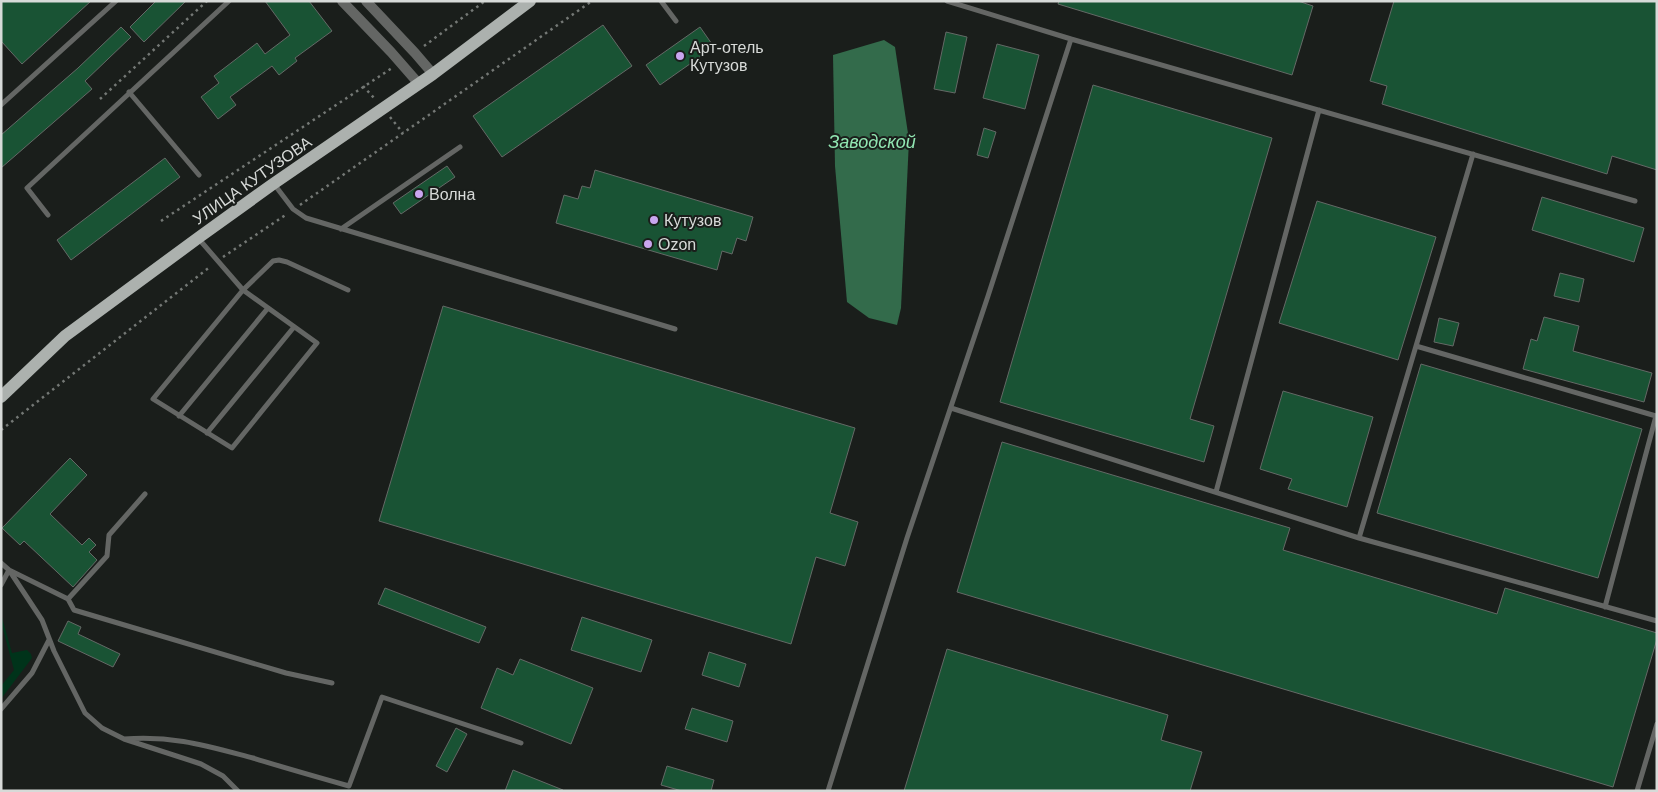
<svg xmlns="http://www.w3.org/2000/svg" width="1658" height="792" font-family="Helvetica,sans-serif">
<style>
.green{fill:#00331a}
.water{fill:#336b4b}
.building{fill:#195334;stroke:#646966}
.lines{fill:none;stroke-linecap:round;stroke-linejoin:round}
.path{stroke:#747875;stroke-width:2.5;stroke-dasharray:2.5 4;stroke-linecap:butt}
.service{stroke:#646664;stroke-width:5}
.minor{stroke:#646664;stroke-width:10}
.primary{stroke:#acb1ae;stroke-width:12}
.poi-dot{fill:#c9a5ee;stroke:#1a1e1b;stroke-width:2}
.labels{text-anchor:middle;stroke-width:4;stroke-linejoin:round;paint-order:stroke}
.poi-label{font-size:16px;fill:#d7dad8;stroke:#1a1e1b;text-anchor:start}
.street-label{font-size:16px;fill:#d7dad8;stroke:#1a1e1b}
.water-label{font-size:18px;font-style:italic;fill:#92e7b3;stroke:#1a1e1b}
</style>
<rect width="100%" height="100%" fill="#1a1e1b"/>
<path class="green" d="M1,614L12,653L27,650L31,654L32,658L1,699V686L14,670L1,622Z"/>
<path class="water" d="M884,40L895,47L909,140L901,308L897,325L869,318L847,302L835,166L833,55Z"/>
<path class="building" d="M1,1H91L22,64L1,41Z
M156,1H186L144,42L130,27Z
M265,1H309L332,31L295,58L297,61L279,75L272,66L230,97L236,105L218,119L201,97L219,83L214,76L257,43L265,54L290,35Z
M1059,1H1298L1313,6L1292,75L1058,4Z
M1394,1H1657V170L1612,156L1607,174L1382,104L1387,86L1370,81Z
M603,25L632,66L502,157L473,116Z
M121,27L131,37L85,81L92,89L1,168V135L78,68Z
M700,27L714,47L660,85L646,65Z
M946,32L967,37L955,93L934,89Z
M997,44L1039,55L1025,109L983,98Z
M1093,85L1272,138L1190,419L1214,426L1204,462L1000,402Z
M984,128L996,132L988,158L977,155Z
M165,158L180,177L71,260L57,240Z
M447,166L455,177L401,214L393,203Z
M595,170L753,217L746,241L737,238L732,254L722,251L717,270L556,223L564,195L578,199L582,186L590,188Z
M1542,197L1644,228L1634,262L1532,230Z
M1317,201L1436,237L1398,360L1279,323Z
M1560,273L1584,279L1579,302L1554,296Z
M443,306L855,428L830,513L858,522L845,566L816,557L791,644L379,521Z
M1544,317L1579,326L1573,351L1652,373L1644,402L1523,369L1531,339L1537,341Z
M1439,318L1459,323L1453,346L1434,342Z
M1421,364L1642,429L1598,578L1377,513Z
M1283,391L1373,417L1347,507L1288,489L1292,479L1260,469Z
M1002,442L1290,528L1283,550L1497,614L1505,588L1657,633V639L1613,787L957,592Z
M70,458L87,475L50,514L82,545L89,538L96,545L89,552L97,560L73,587L24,541L20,545L2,528Z
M385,588L486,627L479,643L378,604Z
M582,617L652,640L641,672L571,650Z
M68,621L81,627L78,634L120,654L113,667L58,641Z
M947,649L1168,715L1161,740L1202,752L1190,791H904Z
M709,652L746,664L739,687L702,675Z
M520,659L593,688L571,744L481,708L497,668L513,675Z
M692,708L733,721L727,742L685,729Z
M456,728L467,734L447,772L436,766Z
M667,766L714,780L711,791H682L661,785Z
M513,770L563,790V791H505Z"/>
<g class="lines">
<path class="path" d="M424,46L485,1
M363,86L375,99
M100,99L207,1
M390,117L403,133
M300,205L592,1
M161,221L392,68
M223,257L287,214
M1,430L211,266"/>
<path class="service" d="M661,1L676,21
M1071,39L1635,201
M129,92L199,175
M1,105L116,1
M274,184L293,209L306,218L675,329
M48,215L27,188L229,1
M341,229L460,147
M198,238L243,290L317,343L232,448L153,399L243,290L273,261L279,260L287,262L348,290
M1416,346L1656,416L1605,607
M951,408L1359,538L1473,154
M179,416L268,308
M207,433L294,327
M1216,492L1319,110
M1359,538L1657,621
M1,563L9,570L68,599L74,610L286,673L332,683
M1,585L9,570L42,620L54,651L85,713L102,728L124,739L201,764L223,776L238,791
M68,599L107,556L109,535L145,494
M1,709L32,673L49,640
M124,739C172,735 207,746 253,758C285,768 317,777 349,786L382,697L521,743
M828,791L907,538L988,296L1071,39L947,1
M1637,791L1657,724"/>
<path class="minor" d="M342,1L391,52L419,84
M366,1L415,53L433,74"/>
<path class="primary" d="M1,397L65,336L198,238L273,184L433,74L530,1"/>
</g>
<g class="poi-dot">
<circle cx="680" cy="56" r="5"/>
<circle cx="419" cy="194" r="5"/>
<circle cx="654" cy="220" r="5"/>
<circle cx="648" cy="244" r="5"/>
</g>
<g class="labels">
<g class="poi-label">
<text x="690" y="53">Арт-отель<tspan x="690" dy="18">Кутузов</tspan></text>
<text x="429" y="200">Волна</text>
<text x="664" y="226">Кутузов</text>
<text x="658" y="250">Ozon</text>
</g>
<g class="street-label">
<text transform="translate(252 180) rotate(-35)" y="6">УЛИЦА КУТУЗОВА</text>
</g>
<g class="water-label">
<text x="872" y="148">Заводской</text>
</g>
</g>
<rect width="1658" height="792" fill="none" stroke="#d7dad8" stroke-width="5"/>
</svg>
